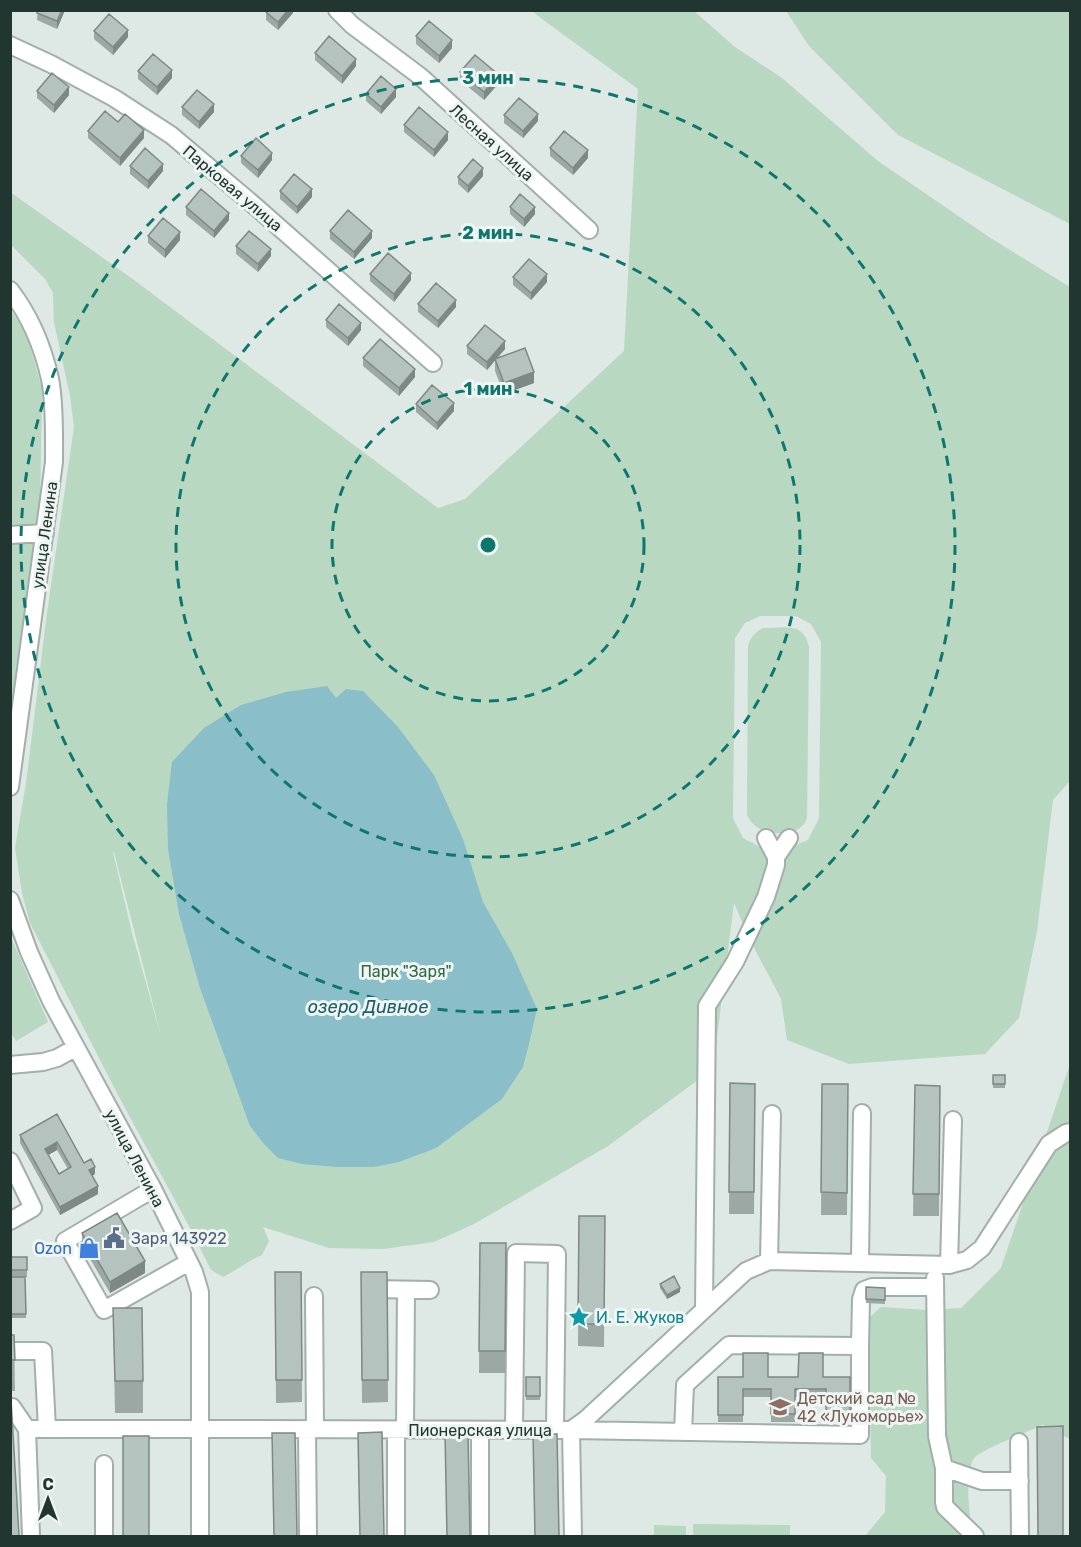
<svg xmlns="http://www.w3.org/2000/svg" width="1081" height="1547" font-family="Rubik,sans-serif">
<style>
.green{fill:#b9d8c2;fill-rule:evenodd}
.water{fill:#8abec9}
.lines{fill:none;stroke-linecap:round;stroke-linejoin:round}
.minor-casing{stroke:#a2afab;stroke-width:20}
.minor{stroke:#fff;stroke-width:16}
.wall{fill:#9ba8a3;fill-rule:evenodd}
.shaded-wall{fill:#7e8884}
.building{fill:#b4c3bd;stroke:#7e8884;stroke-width:1.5;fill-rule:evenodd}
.ring{fill:none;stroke:#0f766e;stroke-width:3;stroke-dasharray:10 8}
.labels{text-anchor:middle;stroke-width:6;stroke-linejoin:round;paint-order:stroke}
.street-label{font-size:16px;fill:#213631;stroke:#eef5f2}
.park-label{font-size:16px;fill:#2f6948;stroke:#eef5f2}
.service-label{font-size:16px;fill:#4e5e75;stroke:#eef5f2;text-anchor:start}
.shop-label{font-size:16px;fill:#366cbe;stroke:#eef5f2;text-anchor:end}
.culture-label{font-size:16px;fill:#0d838f;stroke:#eef5f2;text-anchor:start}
.education-label{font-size:16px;fill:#785e54;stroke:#eef5f2;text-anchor:start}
.water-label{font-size:18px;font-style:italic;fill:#215d6c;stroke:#eef5f2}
.centre{fill:#0f766e;stroke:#eef5f2;stroke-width:3}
.ring-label{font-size:18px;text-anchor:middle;font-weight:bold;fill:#0f766e;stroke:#eef5f2;stroke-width:6;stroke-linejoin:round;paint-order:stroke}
</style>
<rect width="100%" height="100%" fill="#dee8e4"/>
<path class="green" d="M532,11H694L735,47L782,78L878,161L989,237L1070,287V781L1053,800L1037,931L1019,1018L985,1054L849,1064L787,1040L781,999L750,940L734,903L713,1069L608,1146L474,1224L434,1242L383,1249L329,1248L263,1227L269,1241L262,1255C248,1261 237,1270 223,1277L211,1270L190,1228L119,1097L30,923L22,893L15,848L26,783L47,613L74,427L70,396L54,322L53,293L45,279L11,245L10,192L130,277L438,508L465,499L624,351L638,89L542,19ZM760,616H796L811,624L821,642L819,818L808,840L791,847H760L743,838L733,818L735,638L745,623ZM113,852H114L162,1040L132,933Z
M786,11H1070V224L898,135L809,46Z
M11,310L27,334L42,389L40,506L11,719Z
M763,628C783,628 804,621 809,647L807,818C806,821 804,825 802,826C794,835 770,835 760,829C754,826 750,821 747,815L748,646C751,637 754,633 763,628Z
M10,935L48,1022L16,1041L11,1033Z
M1070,1064V1439L1043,1425C1031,1430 981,1450 975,1457C963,1472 970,1518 973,1536H865L885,1512L886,1476L871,1458L869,1318L881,1307L927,1310L961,1308L1001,1268Z
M693,1524L790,1525V1536H693Z
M654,1525L686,1526V1536H654Z"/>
<path class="water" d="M327,686L336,698L346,689L363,691L398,727L434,775L463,839L483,902L512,953L537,1009L529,1044L523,1067L502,1099L436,1148L399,1162L374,1167H337L302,1164L278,1158L264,1144L250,1126L200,988L179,914L168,849L167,804L172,762L204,728L241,705L286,692Z"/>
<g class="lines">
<defs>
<path id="minor" d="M337,10L352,25L421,77L589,230
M10,45L51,64L114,98L171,135L255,206L433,363
M10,290C30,316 43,347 50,379C55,403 54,437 54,462L10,787
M10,535L45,533
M766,838L776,857
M10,900L29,952L51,1001L153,1189L194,1272L200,1292V1536
M10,1065L43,1062L57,1058L75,1048
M10,1161L33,1208L10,1221
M153,1189L65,1241L104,1310L189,1262
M769,1261L772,1114
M860,1262L862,1113
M949,1265L953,1120
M935,1278L937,1436L944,1468V1502L945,1507L975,1536
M372,1289L430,1290
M314,1296L315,1429
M704,1309L707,1006L735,962L766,897L776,865V857L789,838
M10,1351H43L47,1429
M10,1407H12L27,1429L31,1536
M27,1429H234L571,1430L585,1420L746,1271L769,1261L949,1265L967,1260L982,1248L1049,1144L1066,1133L1070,1132
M307,1429L308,1536
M405,1429L406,1290
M396,1430V1536
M480,1430V1536
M514,1430L516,1253L557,1254L555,1430
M683,1432L685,1385L729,1345L860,1346L861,1299L864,1290L872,1287H935
M1019,1442L1020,1536
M104,1464V1536
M944,1468L982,1481H1020
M573,1536L571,1430L860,1435V1346"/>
</defs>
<use href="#minor" class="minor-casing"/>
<use href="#minor" class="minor"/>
</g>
<path class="wall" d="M38,10H65L57,29L37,20Z
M293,10V13L278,30L266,20V12Z
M94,31L128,37L113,55L94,39Z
M416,36L452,48L439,63L416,44Z
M315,53L356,66L342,84L315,60Z
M138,71L172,78L157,95L138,79Z
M460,72L499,83L484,100L460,80Z
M37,91L69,95L54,113L37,98Z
M366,94L396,97L381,114L366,101Z
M182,107L214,112L199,129L182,115Z
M504,115L538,121L523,138L504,123Z
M118,122L144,138L120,166L88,138V131Z
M404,125L448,140L434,157L404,132Z
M550,148L588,158L573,175L550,156Z
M241,156L272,160L258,178L241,163Z
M130,166L163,171L148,189L130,174Z
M483,176L468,193L458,184V177Z
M280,191L312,197L297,214L280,199Z
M186,207L229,220L214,238L186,215Z
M510,207L535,214L524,227L510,214Z
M330,231L372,238L354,259L330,239Z
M148,236L180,240L165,258L148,243Z
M236,246L271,256L258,272L236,254Z
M370,274L411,280L394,302L370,281Z
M513,277L547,282L531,300L513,285Z
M418,304L456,307L438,328L418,312Z
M326,320L361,330L348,346L326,327Z
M467,346L505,349L496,359L534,383L504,394L495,371V360L487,370L467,354Z
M363,358L415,377L399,396L363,366Z
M416,404L454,411L437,430L416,412Z
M993,1075H1005V1088H993Z
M730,1083L755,1084L754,1214H729Z
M822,1084H848L847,1215H821Z
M915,1085L940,1086L939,1216H913Z
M57,1114L84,1163L95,1174L92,1176L98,1194L60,1215L20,1143V1135ZM57,1150L68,1169L59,1174L48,1155Z
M579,1216H605L604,1347L578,1346Z
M82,1233L145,1273L110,1293L82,1245Z
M480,1243H506L505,1373H479Z
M10,1257H27V1277H25L26,1318H10Z
M275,1272H301L302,1402L276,1403Z
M361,1272H387L388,1402L362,1403Z
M660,1284L680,1292L667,1299L660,1288Z
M866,1287L885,1288V1304L866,1303Z
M113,1308L143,1381V1413H115Z
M10,1335H14L15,1391H10Z
M526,1377H540V1400H526Z
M718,1377H850V1422H826V1397H795V1422H771V1397H743V1422H718Z"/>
<path class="shaded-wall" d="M62,10H65L57,29V21Z
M288,10H293V13L278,30V22Z
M128,30V37L113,55V47Z
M452,40V48L439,63V56Z
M356,59V66L342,84V76Z
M172,70V78L157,95V87Z
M499,75V83L484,100V92Z
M69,87V95L54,113V105Z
M396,89V97L381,114V107Z
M214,104V112L199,129V122Z
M538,114V121L523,138V131Z
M144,130V138L120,166V158Z
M448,132V140L434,157V150Z
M588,150V158L573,175V168Z
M272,153V160L258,178V170Z
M163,164V171L148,189V181Z
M483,168V176L468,193V186Z
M312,189V197L297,214V207Z
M535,207V214L524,227V219Z
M229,213V220L214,238V231Z
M372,231V238L354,259V252Z
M180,232V240L165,258V250Z
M271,249V256L258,272V264Z
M411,273V280L394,302V294Z
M547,274V282L531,300V293Z
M456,300V307L438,328V321Z
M361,323V330L348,346V338Z
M505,341V349L487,370V362Z
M415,369V377L399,396V388Z
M534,372V383L504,394V383Z
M454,403V411L437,430V423Z
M57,1142V1150L45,1157V1149Z
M95,1167V1174L89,1178V1170Z
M98,1186V1194L60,1215V1207Z
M145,1261V1273L110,1293V1282Z
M680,1288V1292L667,1299V1295Z"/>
<path class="building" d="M38,10H62L57,21L37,13Z
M268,10H288L278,22L266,12Z
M109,14L128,30L113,47L94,31Z
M429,21L452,40L439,56L416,36Z
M329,36L356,59L342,76L315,53Z
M153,54L172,70L157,87L138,71Z
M475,55L499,75L484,92L460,72Z
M52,73L69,87L54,105L37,91Z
M381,76L396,89L381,107L366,94Z
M197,90L214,104L199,122L182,107Z
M519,98L538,114L523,131L504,115Z
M419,107L448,132L434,150L404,125Z
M105,111L118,122L125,114L144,130L120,158L88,131Z
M564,131L588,150L573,168L550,148Z
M256,138L272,153L258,170L241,156Z
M145,148L163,164L148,181L130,166Z
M473,159L483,168L468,186L458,177Z
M294,174L312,189L297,207L280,191Z
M201,189L229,213L214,231L186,207Z
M520,194L535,207L524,219L510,207Z
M348,210L372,231L354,252L330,231Z
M163,218L180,232L165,250L148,236Z
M249,231L271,249L258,264L236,246Z
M388,253L411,273L394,294L370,274Z
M529,259L547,274L531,293L513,277Z
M436,283L456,300L438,321L418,304Z
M339,304L361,323L348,338L326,320Z
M485,325L505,341L487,362L467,346Z
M380,339L415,369L399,388L363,358Z
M525,348L534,372L504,383L495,359Z
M432,385L454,403L437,423L416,404Z
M993,1075H1005V1084H993Z
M730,1083L755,1084L754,1192H729Z
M822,1084H848L847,1193L821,1192Z
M915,1085L940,1086L939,1194H913Z
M57,1114L84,1163L91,1159L95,1167L89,1170L98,1186L60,1207L20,1135ZM57,1142L71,1167L59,1174L45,1149Z
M117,1213L145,1261L110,1282L82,1233Z
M579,1216H605L604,1324H578Z
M480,1243H506L505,1351H479Z
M10,1257H27V1270H10Z
M275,1272H301L302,1380H276Z
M361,1272H387L388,1380H362Z
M674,1276L680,1288L667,1295L660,1284Z
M10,1277H25L26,1314H10Z
M866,1287L885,1288V1300L866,1299Z
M113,1308H142L143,1381H115Z
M10,1335H14L15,1360H10Z
M743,1353H768V1377H798L799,1353H823V1377H850V1415H826V1389H795V1414H771V1389H743V1415H718V1377H743Z
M526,1377H540V1396H526Z
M10,1399H11L19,1536H10Z
M1063,1426V1536H1038L1037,1427Z
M382,1432L384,1536H360L358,1433Z
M272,1433H295L297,1536H274Z
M445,1433H468L470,1536H447Z
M533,1434H557L559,1536H535Z
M123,1436H149V1536H123Z"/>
<g class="ring">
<circle cx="488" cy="545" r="156"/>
<circle cx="488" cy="545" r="312"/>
<circle cx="488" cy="545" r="467"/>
</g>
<defs>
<symbol id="civic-bare" viewBox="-9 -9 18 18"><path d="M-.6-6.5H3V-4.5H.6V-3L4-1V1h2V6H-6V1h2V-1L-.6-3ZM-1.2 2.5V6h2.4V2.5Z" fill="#5c6f8a" stroke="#eef5f2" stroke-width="2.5" paint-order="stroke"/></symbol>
<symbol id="shop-bare" viewBox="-9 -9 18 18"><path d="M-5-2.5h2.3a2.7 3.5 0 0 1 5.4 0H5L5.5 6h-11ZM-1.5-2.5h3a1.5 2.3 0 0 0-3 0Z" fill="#3f7fe0" stroke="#eef5f2" stroke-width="2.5" paint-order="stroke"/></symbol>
<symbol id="sight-bare" viewBox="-9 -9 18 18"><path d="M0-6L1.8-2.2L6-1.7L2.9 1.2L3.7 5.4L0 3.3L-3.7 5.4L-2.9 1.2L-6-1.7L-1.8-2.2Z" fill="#0f9aa8" stroke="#eef5f2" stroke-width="2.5" paint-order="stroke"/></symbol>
<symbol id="school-bare" viewBox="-9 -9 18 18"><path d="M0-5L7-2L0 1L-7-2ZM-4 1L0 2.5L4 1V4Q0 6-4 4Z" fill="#8d6e63" stroke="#eef5f2" stroke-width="2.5" paint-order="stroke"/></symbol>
</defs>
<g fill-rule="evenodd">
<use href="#civic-bare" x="99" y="1223" width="30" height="30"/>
<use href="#shop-bare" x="74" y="1233" width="30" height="30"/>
<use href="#sight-bare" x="564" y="1302" width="30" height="30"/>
<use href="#school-bare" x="765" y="1392" width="30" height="30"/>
</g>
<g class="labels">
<g class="street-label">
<text transform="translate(492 142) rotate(42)" y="6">Лесная улица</text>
<text transform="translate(233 188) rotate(40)" y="6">Парковая улица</text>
<text transform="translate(44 535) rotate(-82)" y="6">улица Ленина</text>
<text transform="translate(135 1158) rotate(62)" y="6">улица Ленина</text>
<text x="480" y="1436">Пионерская улица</text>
</g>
<g class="park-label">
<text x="406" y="977">Парк "Заря"</text>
</g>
<g class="service-label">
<text x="131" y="1244">Заря 143922</text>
</g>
<g class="shop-label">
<text x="72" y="1254">Ozon</text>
</g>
<g class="culture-label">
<text x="596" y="1323">И. Е. Жуков</text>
</g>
<g class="education-label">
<text x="797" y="1404">Детский сад №<tspan x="797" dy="18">42 «Лукоморье»</tspan></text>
</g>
<g class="water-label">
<text x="368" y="1013">озеро Дивное</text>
</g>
</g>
<circle cx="488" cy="545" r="9" class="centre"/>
<g class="ring-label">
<text x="488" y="84">3 мин</text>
<text x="488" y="239">2 мин</text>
<text x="488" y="395">1 мин</text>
</g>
<rect width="1081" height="1547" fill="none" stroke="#213631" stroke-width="24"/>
<g transform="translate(48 1499)" stroke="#eef5f2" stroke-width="4.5" paint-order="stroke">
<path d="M0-4.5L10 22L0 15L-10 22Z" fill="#213631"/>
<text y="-9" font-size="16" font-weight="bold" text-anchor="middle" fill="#213631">С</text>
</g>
</svg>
